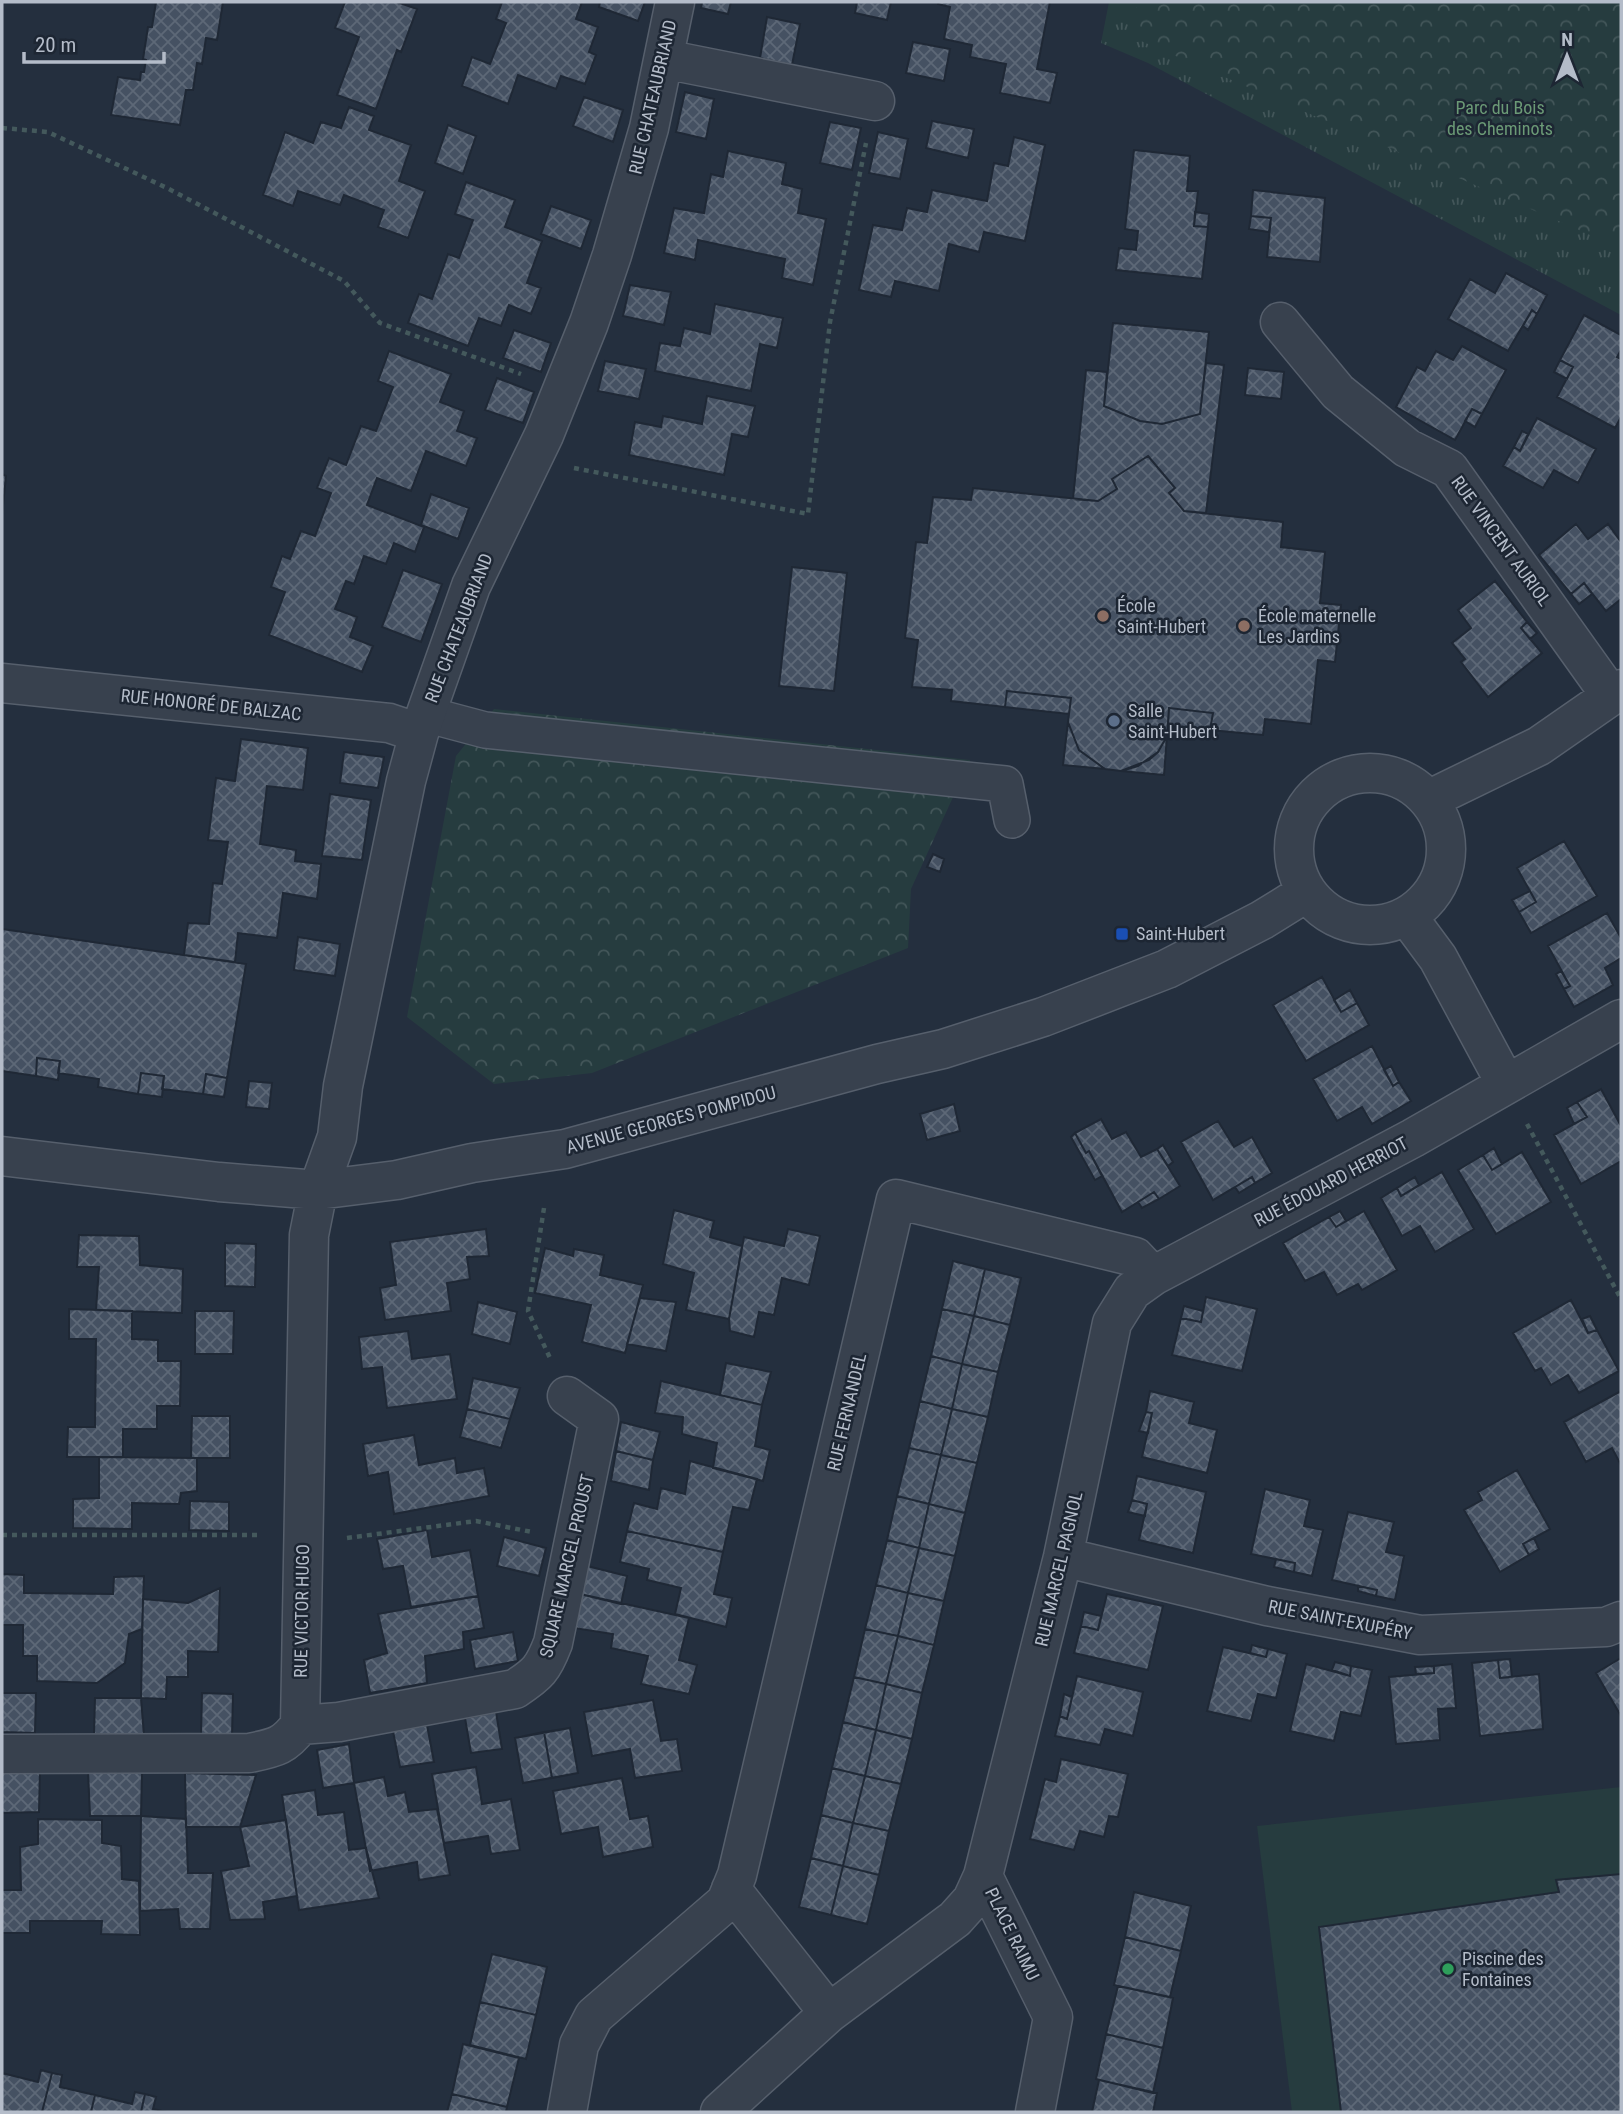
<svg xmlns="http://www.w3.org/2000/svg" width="1623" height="2114" font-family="'Roboto Condensed',sans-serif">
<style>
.grass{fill:url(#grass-tufts)}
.forest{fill:url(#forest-crowns)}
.pitch{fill:#263c3f}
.building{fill:url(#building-cross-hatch);stroke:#1f2835;stroke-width:2}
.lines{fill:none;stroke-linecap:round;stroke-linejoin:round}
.pedestrian-casing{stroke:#565f6c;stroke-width:38}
.minor-casing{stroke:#565f6c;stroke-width:41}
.path{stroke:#44595c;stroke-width:4.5;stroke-dasharray:5 5;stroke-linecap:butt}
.pedestrian{stroke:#38414e;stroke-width:35}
.minor{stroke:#38414e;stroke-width:38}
.education-dot{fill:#8d6e63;stroke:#1d2633;stroke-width:2.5}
.service-dot{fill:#5c6f8a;stroke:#1d2633;stroke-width:2.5}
.transit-dot{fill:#1a4fb4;stroke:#1d2633;stroke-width:2.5}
.leisure-dot{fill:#2e9e5b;stroke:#1d2633;stroke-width:2.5}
.labels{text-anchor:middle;stroke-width:5;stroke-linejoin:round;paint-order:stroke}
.street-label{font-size:18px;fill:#b4bcc9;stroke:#1d2633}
.park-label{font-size:18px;fill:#6b9a76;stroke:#1d2633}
.poi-label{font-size:18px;fill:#b4bcc9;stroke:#1d2633;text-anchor:start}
</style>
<defs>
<pattern id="grass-tufts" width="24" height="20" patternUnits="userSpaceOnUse" patternTransform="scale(1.75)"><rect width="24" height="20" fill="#263c3f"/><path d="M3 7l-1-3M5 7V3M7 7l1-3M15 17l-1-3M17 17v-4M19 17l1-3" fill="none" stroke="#435659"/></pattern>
<pattern id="forest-crowns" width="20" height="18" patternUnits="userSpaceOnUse" patternTransform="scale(1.75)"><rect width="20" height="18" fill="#263c3f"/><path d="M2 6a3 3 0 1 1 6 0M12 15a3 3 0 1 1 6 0" fill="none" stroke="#435659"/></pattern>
<pattern id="building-cross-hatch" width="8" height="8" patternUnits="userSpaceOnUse" patternTransform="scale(1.75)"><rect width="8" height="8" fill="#455162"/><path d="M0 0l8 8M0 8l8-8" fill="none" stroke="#5d6877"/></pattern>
</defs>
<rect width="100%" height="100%" fill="#242f3e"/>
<path class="grass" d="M1109,2H1621V315L1148,63L1101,43Z"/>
<path class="forest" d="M1137,2H1621V248L1134,38Z
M494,709L970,760L911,889L908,948L592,1073L494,1084L407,1017L456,756Z"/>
<path class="pitch" d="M1621,1787V2112H1292L1257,1826Z"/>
<path class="building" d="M156,2H223L217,40L206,38L202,64L197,63L193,90H186L180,125L111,115L118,77L140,80L141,72H144L146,60L143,59L148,27H152Z
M345,2H397L417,9L401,52L397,50L376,109L337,95L359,37L335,28Z
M502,2H582L576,19L598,27L589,52L596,55L585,84L561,76L556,89L518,75L508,104L462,86L472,57L490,64L506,23L496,19Z
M600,2H645L638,21L599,7Z
M702,2H731L728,14L701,8Z
M857,2H891L887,20L855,13Z
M938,2H1050L1037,69L1057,73L1050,103L1000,93L1006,64L970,57L972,45L944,39L950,7L938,4Z
M767,17L800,24L792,65L760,58Z
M913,42L950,49L944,81L906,73Z
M685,92L714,99L706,139L676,132Z
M584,97L623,110L613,142L573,126Z
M349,107L374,116L369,130L411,145L399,181L425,191L408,238L378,227L384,210L344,195L340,205L298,191L293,206L263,195L285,132L313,143L321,122L341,128Z
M932,121L974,129L968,158L926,148Z
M830,122L861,128L852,170L820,163Z
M448,125L476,136L463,174L435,163Z
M878,132L908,139L900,179L869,173Z
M1014,137L1045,145L1025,241L984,232L979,252L949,244L939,291L895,281L891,297L859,290L873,225L902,230L907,208L927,212L932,190L987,201L994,163L1008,166Z
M1134,150L1190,156L1187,191H1198L1194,226L1208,227L1202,279L1116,270L1119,248L1136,250L1138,231L1125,229Z
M728,151L786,163L782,184L802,189L798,213L826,219L813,285L782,278L785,259L698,240L695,260L664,253L674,208L704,213L711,174L723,177Z
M466,182L515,200L505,227L542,241L527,283L541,288L531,314L509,305L501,326L479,318L468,346L408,323L419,294L432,299L448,254L459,258L473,220L455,214Z
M1253,190L1325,198L1320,262L1267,257L1271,218L1251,216Z
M551,206L591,220L581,249L541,234Z
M1195,212L1209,214L1208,227L1194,226Z
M1251,216L1271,218L1269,232L1249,229Z
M1506,273L1547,295L1537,314L1532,310L1508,351L1448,319L1470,279L1495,293Z
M630,285L671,292L664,325L623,316Z
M715,304L783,318L777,348L760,344L751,391L655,371L660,343L680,346L684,328L710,334Z
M1532,310L1537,314L1528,330L1523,326Z
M1584,315L1621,335V350L1617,357L1621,359V417L1615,428L1557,397L1573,367L1560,360Z
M1113,323L1209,332L1200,414L1162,424L1140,421L1104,406Z
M514,330L551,343L541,372L503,358Z
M1462,346L1506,370L1482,414L1472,409L1455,440L1396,407L1417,367L1425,371L1436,351L1453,360Z
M389,351L451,374L440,402L464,411L457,431L477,438L466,466L426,451L411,491L377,478L367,505L424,527L415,552L394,543L386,564L364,556L354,584L346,581L335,609L357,617L350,637L373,646L362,672L269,635L285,592L271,587L282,556L290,559L301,531L315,536L331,493L317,488L329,458L346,465L361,426L376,431L393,387L378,381Z
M1560,360L1573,367L1567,379L1554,372Z
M605,361L646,369L639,399L598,391Z
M1206,363L1224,365L1206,513L1184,511L1169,493L1175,488L1148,456L1112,479L1117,489L1098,501L1073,499L1086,370L1107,372L1104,406L1140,421L1162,424L1200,414Z
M1248,368L1284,372L1281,399L1245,395Z
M497,378L534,392L523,423L485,410Z
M707,396L755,406L748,437L732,434L724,475L629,455L635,422L661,427L663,416L702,424Z
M1472,409L1482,414L1475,427L1465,421Z
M1537,418L1596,449L1578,483L1554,470L1543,488L1503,466L1514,447L1520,451Z
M1522,431L1528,434L1520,451L1514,447Z
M1148,456L1175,488L1169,493L1184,511L1283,522L1281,547L1325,552L1320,603L1341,605L1335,662L1318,660L1311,724L1265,719L1263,735L1210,730L1213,713L1169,708L1167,736L1158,752L1138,766L1121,771L1105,769L1079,750L1068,722L1071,698L1007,691L1005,707L951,701L952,690L912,687L918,640L905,638L916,542L927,543L933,497L971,500L973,488L1098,501L1117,489L1112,479Z
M2,474L6,476L2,515Z
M431,494L469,508L458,539L421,525Z
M1576,524L1588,539L1608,524L1621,542V599L1606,611L1584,583L1571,594L1539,555Z
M792,567L847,573L834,691L779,686Z
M403,570L442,584L421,642L382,627Z
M1495,581L1527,622L1521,628L1542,653L1488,697L1461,662L1465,659L1452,643L1471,628L1458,610Z
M1584,583L1592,594L1579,604L1571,594Z
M1527,622L1537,633L1530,639L1521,628Z
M1007,691L1071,698L1069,714L1005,707Z
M1169,708L1213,713L1210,730L1168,726Z
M1068,722L1079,750L1105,769L1063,765Z
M1167,736L1164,775L1121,771L1149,760L1158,752Z
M241,739L308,748L303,790L267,786L260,844L296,850L295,861L321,864L317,899L283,893L277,938L238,933L235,962L184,955L188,923L209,924L213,883L222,884L228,842L208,840L216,778L235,781Z
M344,752L384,757L378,788L340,783Z
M330,794L371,800L362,860L322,856Z
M1564,841L1597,896L1531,933L1519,912L1536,902L1517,868Z
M933,854L944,859L940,872L927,867Z
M1530,891L1536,902L1519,912L1512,900Z
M1607,913L1621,938V958L1605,968L1613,985L1574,1007L1564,989L1570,986L1548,946Z
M2,929L246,964L227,1078L206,1074L203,1094L162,1089L164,1076L141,1073L138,1094L98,1087L99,1079L58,1073L60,1061L37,1058L36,1076L2,1071Z
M298,937L340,944L335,976L294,970Z
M1561,971L1570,986L1564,989L1556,974Z
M1322,977L1341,1012L1357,1003L1369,1025L1306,1061L1273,1005Z
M1350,990L1357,1003L1341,1012L1334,1000Z
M1372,1046L1393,1086L1399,1082L1411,1101L1372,1124L1362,1107L1337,1121L1313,1079Z
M37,1058L60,1061L58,1080L36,1076Z
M1391,1066L1399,1082L1393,1086L1384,1070Z
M141,1073L164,1076L162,1097L138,1094Z
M206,1074L227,1078L224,1097L203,1094Z
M249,1081L272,1083L269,1109L246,1107Z
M1601,1089L1621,1126V1161L1581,1184L1554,1135L1587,1117L1577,1102Z
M1577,1102L1587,1117L1574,1124L1567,1108Z
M954,1104L960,1131L927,1140L920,1114Z
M1101,1119L1112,1139L1126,1132L1141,1157L1157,1149L1180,1186L1159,1199L1154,1192L1122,1212L1089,1151L1086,1153L1075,1133Z
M1218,1121L1234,1147L1252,1137L1272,1173L1255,1183L1252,1177L1213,1200L1181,1142Z
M1075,1133L1086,1153L1089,1151L1102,1176L1095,1180L1071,1137Z
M1163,1145L1173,1162L1168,1166L1157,1149Z
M1494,1148L1502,1164L1492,1170L1483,1155Z
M1522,1152L1551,1202L1496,1234L1458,1170L1483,1155L1492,1170Z
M1442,1172L1474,1229L1435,1252L1420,1226L1402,1236L1381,1198L1397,1188L1401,1196Z
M1252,1177L1255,1183L1239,1193L1235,1187Z
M1415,1177L1419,1185L1401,1196L1397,1188Z
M1154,1192L1159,1199L1142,1208L1138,1202Z
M674,1210L714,1221L710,1237L742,1246L729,1319L686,1310L694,1273L663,1264Z
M1340,1211L1346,1221L1336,1227L1329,1217Z
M1364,1211L1397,1270L1362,1290L1358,1284L1337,1295L1324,1272L1305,1281L1283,1243L1329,1217L1336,1227Z
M486,1229L489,1256L467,1257L470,1279L447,1283L451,1311L385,1320L380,1288L396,1285L390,1242Z
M788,1229L820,1236L809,1285L782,1278L774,1315L759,1312L754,1337L730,1331L729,1319L744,1237L784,1246Z
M79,1235L139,1236L140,1265L183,1269L182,1313L96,1310L99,1267H77Z
M225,1243L256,1244L255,1287L225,1286Z
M545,1248L573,1256L574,1249L604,1255L600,1275L643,1285L625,1353L582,1342L591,1305L535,1293Z
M953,1261L985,1269L974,1316L942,1309Z
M985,1269L1021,1278L1010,1325L974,1316Z
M1206,1297L1257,1309L1242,1371L1172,1355L1181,1318L1201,1322Z
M640,1298L676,1302L666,1351L627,1344Z
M1571,1300L1588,1333L1597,1330L1619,1371L1579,1393L1568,1375L1551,1385L1541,1368L1535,1371L1513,1333Z
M478,1302L517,1312L510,1344L472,1334Z
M1184,1306L1203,1311L1201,1322L1181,1318Z
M69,1309L132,1311V1339L158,1340V1361H181L180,1406H157V1429H123V1457H67L68,1427H95L96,1339H69Z
M942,1309L974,1316L962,1364L931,1356Z
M195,1311H234L233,1354H195Z
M974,1316L1010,1325L998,1372L962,1364Z
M1590,1316L1597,1330L1588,1333L1582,1319Z
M408,1331L412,1359L450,1354L457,1399L387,1408L382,1367L362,1369L359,1337Z
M931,1356L962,1364L952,1409L920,1401Z
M726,1363L771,1372L762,1405L720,1395Z
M962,1364L998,1372L988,1417L952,1409Z
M473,1378L520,1388L510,1419L467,1409Z
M661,1381L762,1405L755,1446L770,1450L763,1481L713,1468L717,1443L682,1434L683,1417L655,1413Z
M1150,1391L1194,1402L1189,1423L1217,1430L1207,1473L1142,1457L1152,1413L1146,1412Z
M1621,1391V1465L1612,1448L1586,1462L1564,1422Z
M920,1401L952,1409L941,1455L909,1448Z
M467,1409L510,1419L501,1448L460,1437Z
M952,1409L988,1417L977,1463L941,1455Z
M1146,1412L1152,1413L1148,1433L1139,1431Z
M192,1416H230V1458H191Z
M621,1422L660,1432L653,1460L616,1451Z
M414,1435L419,1465L455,1458L457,1473L484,1468L489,1496L394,1514L388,1472L368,1476L363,1444Z
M909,1448L941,1455L929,1504L897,1496Z
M616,1451L653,1460L649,1490L611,1481Z
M941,1455L977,1463L965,1513L929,1504Z
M99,1457L197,1458V1491L181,1493L179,1504L132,1503V1529L73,1528V1499L99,1498Z
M690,1461L757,1479L749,1510L733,1507L723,1552L627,1531L634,1503L657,1509L661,1488L685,1494Z
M1517,1470L1550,1529L1523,1544L1529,1555L1500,1572L1464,1510L1482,1500L1478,1492Z
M1137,1476L1206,1492L1193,1553L1139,1540L1147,1504L1132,1500Z
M1265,1489L1310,1500L1304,1526L1323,1530L1312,1576L1294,1572L1295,1563L1251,1554Z
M897,1496L929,1504L919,1548L887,1540Z
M1132,1500L1147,1504L1145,1516L1128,1512Z
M190,1501L229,1502V1531L189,1530Z
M929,1504L965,1513L955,1556L919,1548Z
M1348,1512L1394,1522L1386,1552L1404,1556L1395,1600L1376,1596L1377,1590L1332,1580Z
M427,1530L432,1557L470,1550L478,1596L411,1607L403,1566L383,1569L377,1539Z
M627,1531L723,1552L714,1594L732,1598L726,1627L675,1614L681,1588L647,1580L649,1569L620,1562Z
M504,1537L546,1548L539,1576L497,1566Z
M1534,1538L1539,1549L1529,1555L1523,1544Z
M887,1540L919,1548L908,1593L876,1585Z
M919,1548L955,1556L944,1601L908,1593Z
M1276,1559L1295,1563L1294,1572L1274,1567Z
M587,1566L627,1576L621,1604L580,1594Z
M2,1574L24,1575V1593L113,1594L114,1577L144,1576L142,1629L129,1634L125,1663L97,1683L37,1681V1656H23V1625H2Z
M876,1585L908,1593L898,1636L865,1629Z
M1358,1586L1377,1590L1376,1596L1358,1591Z
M220,1588L218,1652L188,1651V1677H167L166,1699L141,1698L143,1599L188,1603Z
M908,1593L944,1601L934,1645L898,1636Z
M580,1594L689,1618L679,1660L697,1665L689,1694L641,1684L648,1656L611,1648L613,1634L574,1628Z
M1107,1594L1163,1606L1148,1670L1074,1653L1081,1626L1098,1630Z
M478,1596L484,1628L463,1632L464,1649L425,1656L427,1683L370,1693L364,1660L387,1653L378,1614Z
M1084,1612L1101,1616L1098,1630L1081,1626Z
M865,1629L898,1636L886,1684L854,1677Z
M513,1632L518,1661L475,1669L470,1640Z
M898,1636L934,1645L922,1693L886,1684Z
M1252,1645L1268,1649L1266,1657L1250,1653Z
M1223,1647L1266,1657L1268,1649L1287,1654L1276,1698L1258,1694L1251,1721L1207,1711Z
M1621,1658V1716L1596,1673Z
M1510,1659L1512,1677L1500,1678L1498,1660Z
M1498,1660L1500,1678L1539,1674L1543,1729L1480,1736L1472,1663Z
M1335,1662L1351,1666L1350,1676L1332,1670Z
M1306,1664L1350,1676L1351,1666L1372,1670L1361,1716L1341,1712L1334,1741L1290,1731Z
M1452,1664L1456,1708L1438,1709L1440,1740L1396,1744L1389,1677L1434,1673V1666Z
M1434,1666V1673L1416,1674L1415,1667Z
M1077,1676L1143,1692L1133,1736L1105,1729L1100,1745L1055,1736L1060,1716L1067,1719Z
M854,1677L886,1684L876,1730L843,1722Z
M886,1684L922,1693L912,1739L876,1730Z
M2,1693H36L35,1733L2,1732Z
M202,1693L233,1694L232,1736H201Z
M1064,1694L1072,1697L1067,1719L1060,1716Z
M95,1698H141L144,1736L94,1734Z
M653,1700L661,1741L677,1739L682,1771L635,1778L630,1749L592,1756L584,1712Z
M496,1712L502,1749L471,1753L465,1718Z
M843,1722L876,1730L865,1776L832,1768Z
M427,1725L434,1762L400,1767L393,1731Z
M570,1728L578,1773L523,1783L515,1738Z
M570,1728L578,1773L552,1778L544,1732Z
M876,1730L912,1739L901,1784L865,1776Z
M544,1732L552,1778L523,1783L515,1738Z
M349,1744L354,1783L323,1788L317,1750Z
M1061,1759L1128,1774L1118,1817L1109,1816L1104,1837L1080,1831L1074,1850L1030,1839L1045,1779L1056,1782Z
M476,1767L482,1804L511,1799L520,1850L491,1854L488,1836L444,1843L432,1774Z
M832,1768L865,1776L853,1823L821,1815Z
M2,1769H40L39,1812L2,1813Z
M88,1771L142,1772L141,1816H90Z
M185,1773L256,1775L240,1827H186Z
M865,1776L901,1784L889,1831L853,1823Z
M384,1777L388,1796L405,1792L409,1812L437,1809L450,1875L419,1880L417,1862L370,1871L354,1783Z
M622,1778L630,1819L648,1816L653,1847L603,1857L598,1827L561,1834L553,1791Z
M315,1790L318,1815L344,1812L349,1850L366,1848L379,1898L299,1910L282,1795Z
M821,1815L853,1823L843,1866L811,1858Z
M141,1816L186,1819L188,1873H213L210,1929H180L178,1909L140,1911Z
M38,1819L102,1820V1843L121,1846L122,1879L139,1881L140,1935L101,1934L102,1921H30V1933H2V1890H21L20,1847L38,1844Z
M286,1820L297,1896L263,1902L265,1919L230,1920L221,1871L249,1866L240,1827Z
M853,1823L889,1831L879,1875L843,1866Z
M811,1858L843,1866L831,1915L799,1907Z
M843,1866L879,1875L867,1924L831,1915Z
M1621,1874V2112H1341L1319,1927L1559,1892L1556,1880Z
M1134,1892L1191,1906L1181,1951L1125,1937Z
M1125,1937L1181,1951L1170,1997L1114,1985Z
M492,1954L547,1967L536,2015L480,2002Z
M1118,1986L1173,1998L1163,2048L1106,2034Z
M480,2002L536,2015L526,2059L470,2045Z
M1106,2034L1163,2048L1153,2093L1096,2079Z
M463,2044L519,2058L507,2107L452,2094Z
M41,2070L52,2073L42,2112H2V2073L38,2082Z
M52,2073L62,2075L60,2087L95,2095L91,2112H42Z
M1099,2080L1157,2093L1153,2112H1092Z
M135,2092L145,2094L141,2112H91L95,2095L132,2104Z
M145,2094L156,2097L153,2109L167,2112H141Z
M452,2094L507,2107L506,2112H447Z"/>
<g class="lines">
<defs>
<path id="pedestrian" d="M425,714L485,730L1005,784L1012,820"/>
<path id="minor" d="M664,59L875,101
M1280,322L1338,392L1407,448L1449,469L1611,696
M2,683L389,723L419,733
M1294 849a76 76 0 1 1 152 0a76 76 0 1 1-152 0Z
M1428,800L1539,746L1621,689
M1407,916L1438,958L1506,1084
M2,1156L219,1182L318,1190L397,1180L472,1163L565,1149L877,1064L943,1049L1043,1017L1167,969L1262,920L1307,892
M1063,1557L1267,1606L1420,1635L1606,1627L1621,1621
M300,1725L339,1722L515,1689C538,1674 543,1669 553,1643L599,1419L567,1396
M2,1754L249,1753C274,1748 284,1747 300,1725L309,1235L318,1190L337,1137L343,1086L406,781L419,733L471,586L544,435L589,323L612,255L649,128L675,2
M983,1876L1053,2017L1035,2112
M731,1889L829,2013
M567,2112L579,2045L594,2016L726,1902L737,1875L896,1199L1135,1257L1153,1276
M720,2112L829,2013L955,1919L972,1900L983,1876L1063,1557L1112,1323L1132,1291L1153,1276L1413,1138L1621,1019"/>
</defs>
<use href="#pedestrian" class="pedestrian-casing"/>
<use href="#minor" class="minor-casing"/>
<path class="path" d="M2,128L48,132L167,188L344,281L380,323L521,374
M574,468L808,514L830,322L866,143
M1527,1124L1621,1299
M544,1208L528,1311L550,1358
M2,1535H262
M347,1538L476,1521L532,1532"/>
<use href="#pedestrian" class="pedestrian"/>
<use href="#minor" class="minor"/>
</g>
<g class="education-dot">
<circle cx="1103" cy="616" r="7"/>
<circle cx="1244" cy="626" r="7"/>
</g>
<circle class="service-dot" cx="1114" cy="721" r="7"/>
<rect class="transit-dot" x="1115" y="927" width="14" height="14" rx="3.5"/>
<circle class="leisure-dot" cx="1448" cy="1969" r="7"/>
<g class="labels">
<g class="street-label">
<text transform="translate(653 97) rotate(-77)" y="6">RUE CHATEAUBRIAND</text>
<text transform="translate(1501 541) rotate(54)" y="6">RUE VINCENT AURIOL</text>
<text transform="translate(459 628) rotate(-69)" y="6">RUE CHATEAUBRIAND</text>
<text transform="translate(211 705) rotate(6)" y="6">RUE HONORÉ DE BALZAC</text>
<text transform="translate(671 1120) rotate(-15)" y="6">AVENUE GEORGES POMPIDOU</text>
<text transform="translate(1331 1182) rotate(-28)" y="6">RUE ÉDOUARD HERRIOT</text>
<text transform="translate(847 1412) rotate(-77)" y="6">RUE FERNANDEL</text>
<text transform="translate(567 1566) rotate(-77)" y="6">SQUARE MARCEL PROUST</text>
<text transform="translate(1059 1569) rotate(-77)" y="6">RUE MARCEL PAGNOL</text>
<text transform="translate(302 1611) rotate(-89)" y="6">RUE VICTOR HUGO</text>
<text transform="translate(1340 1620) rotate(11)" y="6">RUE SAINT-EXUPÉRY</text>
<text transform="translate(1012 1934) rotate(64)" y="6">PLACE RAIMU</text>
</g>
<g class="park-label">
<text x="1500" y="114">Parc du Bois<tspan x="1500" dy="21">des Cheminots</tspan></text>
</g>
<g class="poi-label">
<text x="1117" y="612">École<tspan x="1117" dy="21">Saint-Hubert</tspan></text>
<text x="1258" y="622">École maternelle<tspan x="1258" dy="21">Les Jardins</tspan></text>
<text x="1128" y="717">Salle<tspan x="1128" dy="21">Saint-Hubert</tspan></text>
<text x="1136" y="940">Saint-Hubert</text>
<text x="1462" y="1965">Piscine des<tspan x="1462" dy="21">Fontaines</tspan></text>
</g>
</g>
<rect width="1623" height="2114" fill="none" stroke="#b4bcc9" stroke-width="7"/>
<g transform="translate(1567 56)" stroke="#1d2633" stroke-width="5" paint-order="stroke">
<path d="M0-5L12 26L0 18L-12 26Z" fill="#b4bcc9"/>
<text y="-10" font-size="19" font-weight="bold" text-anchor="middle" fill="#b4bcc9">N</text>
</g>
<path d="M24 52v10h140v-10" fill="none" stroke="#b4bcc9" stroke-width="3.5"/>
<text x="35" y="52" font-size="21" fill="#b4bcc9" stroke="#1d2633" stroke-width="5" paint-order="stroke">20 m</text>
</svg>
